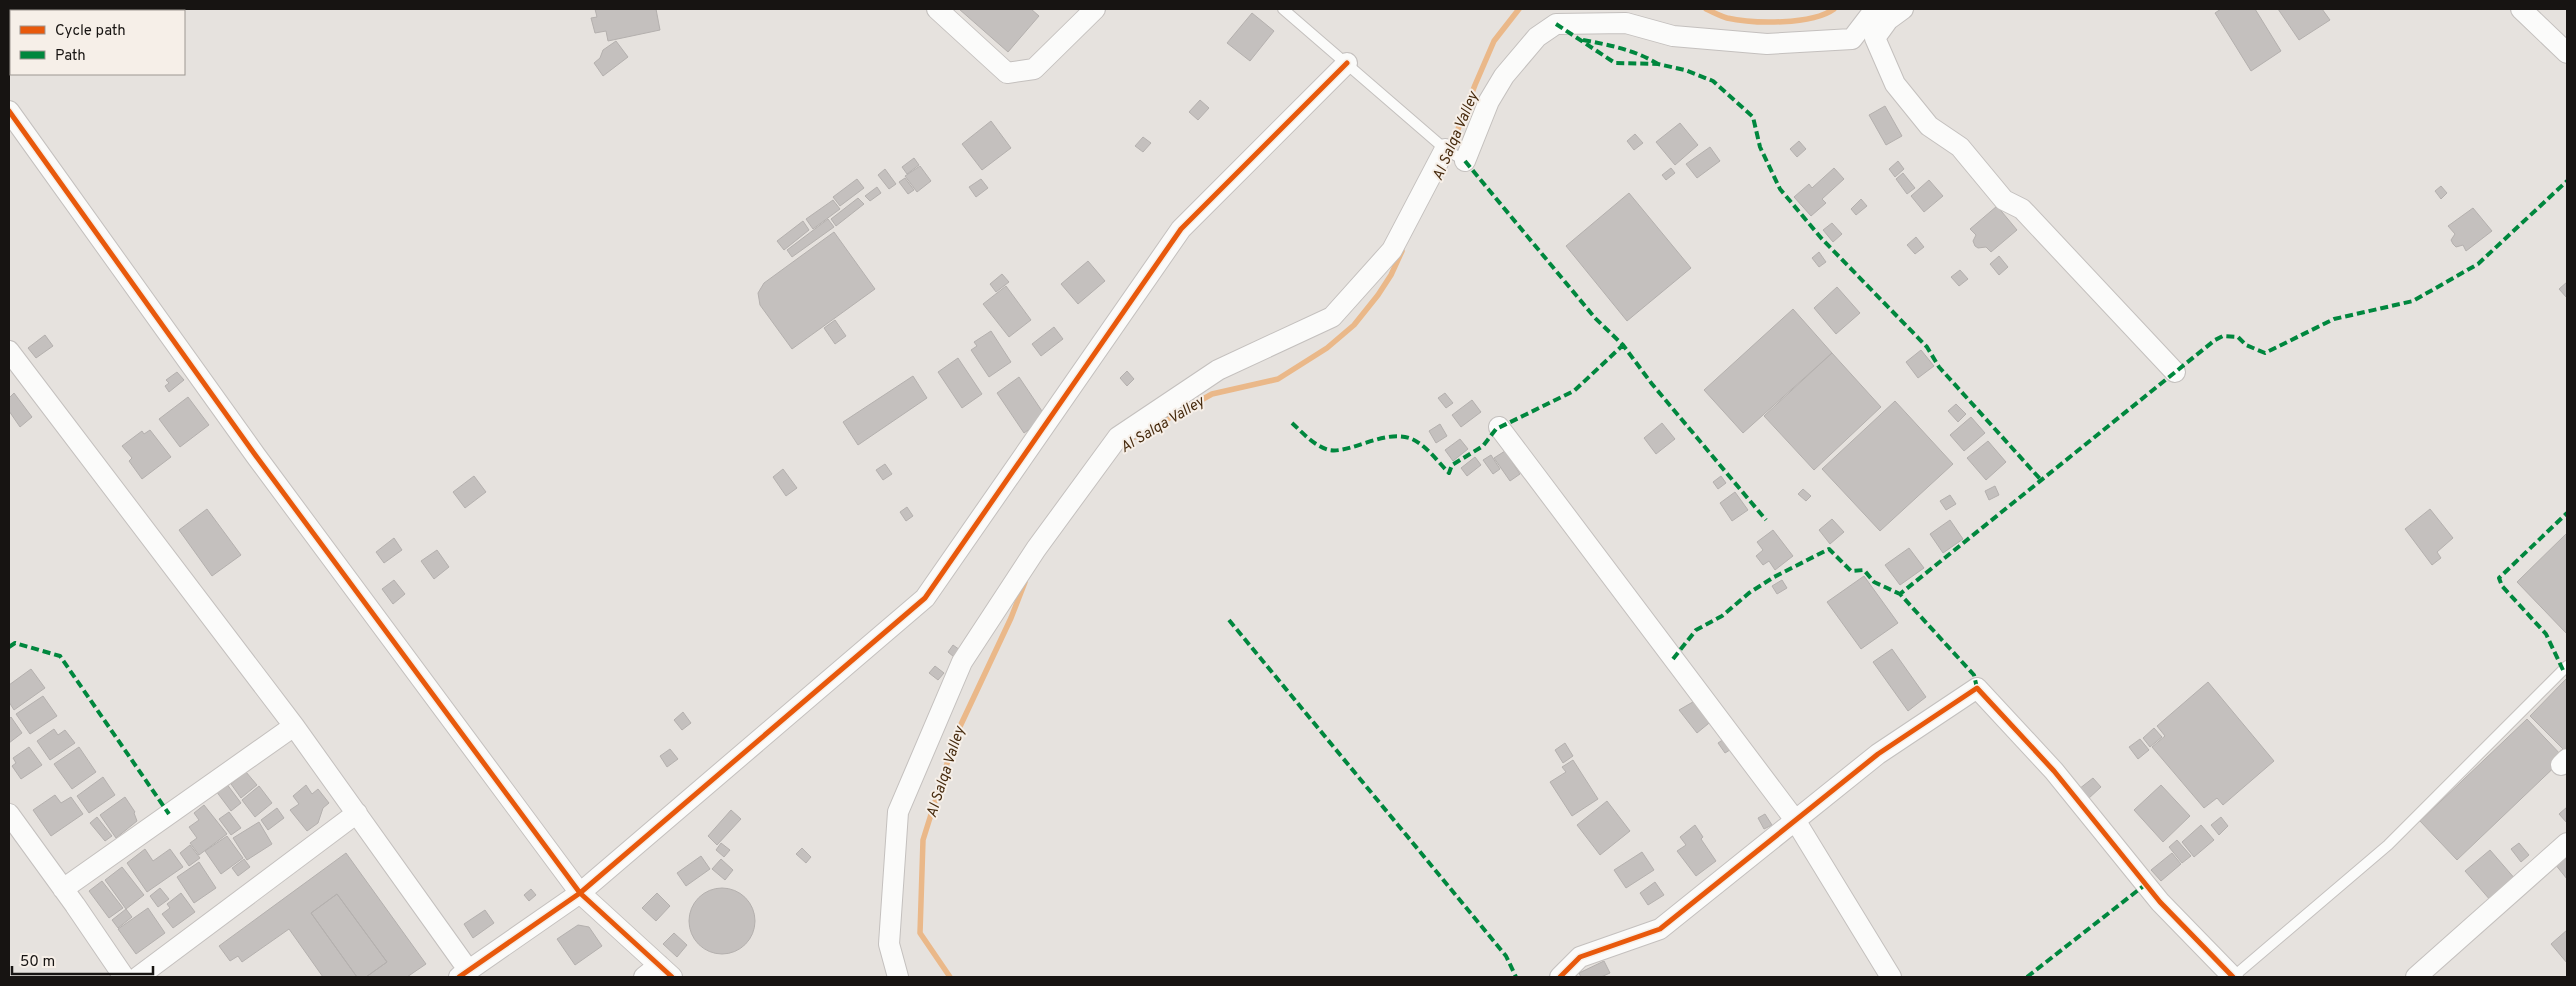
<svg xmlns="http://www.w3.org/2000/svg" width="2576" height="986" font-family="Overpass,sans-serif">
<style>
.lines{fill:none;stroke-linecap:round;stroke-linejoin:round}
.stream{stroke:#eab889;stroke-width:5.5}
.building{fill:#c4c0be;stroke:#b4b0ae}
.lane-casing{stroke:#c4c0be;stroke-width:12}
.street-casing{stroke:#c4c0be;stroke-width:22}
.secondary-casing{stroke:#c4c0be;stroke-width:29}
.lane{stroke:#fbfbfa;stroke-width:10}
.street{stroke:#fbfbfa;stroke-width:20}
.secondary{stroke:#fbfbfa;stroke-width:28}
.quiet{stroke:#00873e;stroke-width:4;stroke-dasharray:8 4;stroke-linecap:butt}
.cycleway-casing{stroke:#f6efe8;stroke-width:8}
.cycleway{stroke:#e8590c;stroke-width:5}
.labels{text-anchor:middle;stroke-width:4;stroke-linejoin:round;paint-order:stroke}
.water-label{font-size:15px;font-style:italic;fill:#472b0e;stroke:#f6efe8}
</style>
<rect width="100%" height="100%" fill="#e6e2de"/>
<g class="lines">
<path class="stream" d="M1706,9C1713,12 1720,16 1727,18C1754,24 1812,25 1834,9
M1450,150L1475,85L1494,41L1519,9
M1135,437L1212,394L1278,379L1327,348L1354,325L1378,295L1391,275L1402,251
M950,977L920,933L923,840L956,735L1011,618L1025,582"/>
</g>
<path class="building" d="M595,9H656L660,30L608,41L606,31L595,33L591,18L597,17Z
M959,9H1031L1039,16L1008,52Z
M2221,9H2255L2281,51L2251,71L2215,13Z
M2278,9H2322L2330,20L2299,40Z
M1252,13L1274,31L1250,61L1227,43Z
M616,41L628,57L603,76L594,63L600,58L603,50Z
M1200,100L1209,108L1198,120L1189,112Z
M1885,106L1902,136L1886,145L1869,115Z
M991,121L1011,148L982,170L962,144Z
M1680,123L1698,145L1675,165L1656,142Z
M1635,134L1643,143L1634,150L1627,141Z
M1143,137L1151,143L1143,152L1135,146Z
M1799,141L1806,149L1797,157L1790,149Z
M1710,147L1720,161L1697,178L1686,164Z
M914,158L919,165L907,174L902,167Z
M1898,161L1904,169L1895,177L1889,169Z
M920,166L931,181L917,192L905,176Z
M1671,168L1675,173L1666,180L1662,175Z
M1834,168L1844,179L1822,199L1826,203L1811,216L1794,197L1809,184L1812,188Z
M885,169L896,184L889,189L878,175Z
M1903,173L1915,188L1907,194L1896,179Z
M905,178L914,190L908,194L899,182Z
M857,179L864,188L840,206L833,197Z
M981,179L988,188L976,197L969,187Z
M1929,180L1943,196L1924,212L1911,196Z
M2441,186L2447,193L2441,199L2435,191Z
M877,187L881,193L870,201L865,196Z
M1629,193L1691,268L1627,321L1566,246Z
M858,198L864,204L836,226L831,219Z
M1861,199L1867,206L1856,215L1851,209Z
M833,200L840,209L813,229L806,219Z
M1997,206L2017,230L1991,252L1986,247L1978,248L1975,246L1973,241L1976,235L1970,229Z
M2473,208L2492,231L2466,251L2463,245L2456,247L2453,244L2451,240L2455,234L2448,226Z
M828,219L834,227L792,257L787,250Z
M803,221L809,230L784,250L777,241Z
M1832,223L1842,234L1833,242L1823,230Z
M834,232L875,289L792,349L760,305L758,293L764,283Z
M1916,237L1924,247L1915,254L1907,245Z
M1819,252L1826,262L1819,267L1812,258Z
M1999,256L2008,267L1999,275L1990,264Z
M1088,261L1105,281L1078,304L1061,284Z
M1960,270L1968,279L1959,286L1951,277Z
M1002,274L1009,282L996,292L990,284Z
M2567,282V298L2559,289Z
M1006,286L1031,320L1009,337L983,304Z
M1837,287L1860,313L1836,334L1814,308Z
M1793,309L1832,353L1743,433L1704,390Z
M835,320L846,336L835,344L824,328Z
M1054,327L1063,339L1041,356L1032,344Z
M991,331L1011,362L989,377L971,350L977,346L974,342Z
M45,335L53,346L36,358L28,348Z
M1921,350L1934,366L1918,378L1906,362Z
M1832,353L1881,407L1814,470L1764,416Z
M958,358L982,394L962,408L938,372Z
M1127,371L1134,379L1127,386L1120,378Z
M177,372L184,380L169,392L165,386L169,383L166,380Z
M913,376L927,398L858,445L843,422Z
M1019,377L1046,417L1024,433L997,393Z
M14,393L32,417L20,427L9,411V398Z
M1445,393L1453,403L1446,408L1438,398Z
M188,397L209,425L180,447L159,419Z
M1472,400L1481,412L1461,427L1452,415Z
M1895,401L1953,464L1880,531L1822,469Z
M1956,404L1966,414L1958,422L1948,411Z
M1971,417L1985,433L1964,451L1950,435Z
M1662,423L1675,439L1656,454L1644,438Z
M1440,424L1447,436L1436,443L1429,431Z
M150,430L171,457L142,479L129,461L132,458L122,446L142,431L144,434Z
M1460,439L1468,449L1453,461L1445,450Z
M1988,441L2006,462L1986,480L1967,458Z
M1505,451L1520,474L1510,481L1494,458Z
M1491,455L1500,469L1493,474L1483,460Z
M1475,457L1481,465L1467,476L1461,468Z
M885,464L892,474L883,480L876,470Z
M783,469L797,488L786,496L773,477Z
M474,476L486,492L465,508L453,492Z
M1721,476L1726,483L1718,489L1713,482Z
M1995,486L1999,495L1989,500L1985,491Z
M1803,489L1811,496L1806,501L1798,494Z
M1735,492L1748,510L1732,521L1720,503Z
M1950,495L1956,504L1946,510L1940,501Z
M907,507L913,516L906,521L900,512Z
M207,509L241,555L212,576L179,530Z
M2430,509L2453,538L2437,552L2441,558L2432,565L2405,529Z
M1832,519L1844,532L1830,544L1819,530Z
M1950,520L1963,539L1943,553L1930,534Z
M1773,530L1793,556L1775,570L1769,561L1763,565L1756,556L1763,550L1757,542Z
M2567,533V634L2517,582Z
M394,538L402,550L384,563L376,552Z
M1909,548L1924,568L1900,585L1885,565Z
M437,550L449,567L434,579L421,561Z
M1864,576L1898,623L1861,649L1827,602Z
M394,580L405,594L393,604L382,589Z
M1782,580L1787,588L1777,594L1772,586Z
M953,645L960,650L954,657L948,652Z
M1892,649L1926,697L1908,711L1873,662Z
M935,666L944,673L938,680L929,673Z
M31,669L45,688L14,710L9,702V685Z
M2567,678V749L2565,751L2530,716Z
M2208,682L2274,761L2223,805L2217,798L2204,808L2152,747L2165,736L2157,726Z
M43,696L57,716L30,734L16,714Z
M1698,699L1714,719L1697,733L1679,710Z
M683,712L691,723L682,730L674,720Z
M11,717L22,733L9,743V719Z
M2527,719L2564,758L2457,860L2420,821Z
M2154,728L2162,737L2150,747L2143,738Z
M54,729L58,735L65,730L75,743L50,760L37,741Z
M1727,737L1733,748L1725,753L1718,743Z
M2140,739L2149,750L2138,759L2129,747Z
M1565,743L1573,756L1563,763L1555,750Z
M29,747L42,765L21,779L12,766L16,763L13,758Z
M79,747L96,772L72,789L54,764Z
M670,749L678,759L667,767L660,756Z
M1573,760L1598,799L1572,816L1550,782L1566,772L1562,767Z
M246,772L257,785L241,798L231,784Z
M103,777L115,795L89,813L77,796Z
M2093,778L2101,787L2088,799L2079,789Z
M226,783L241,803L231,811L216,791Z
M306,785L312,794L318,789L329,803L323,808L318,823L307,831L290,810L299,804L293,796Z
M2161,785L2190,816L2163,842L2134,810Z
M259,786L272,803L255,817L242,800Z
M55,795L61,803L71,797L83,814L51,836L33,810Z
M125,797L135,812L134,813L137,821L116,838L100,815Z
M1607,801L1630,831L1600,855L1577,825Z
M204,805L227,834L199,855L190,843L197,838L189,827L199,820L194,813Z
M2567,807V823L2559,814Z
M277,808L284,818L268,830L261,820Z
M731,810L741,819L717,845L708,836Z
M229,812L241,828L231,835L219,819Z
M1765,814L1772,825L1764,829L1758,818Z
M97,817L112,836L105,841L90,823Z
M2221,817L2228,826L2219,835L2211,825Z
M259,822L272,844L247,860L233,838Z
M1695,825L1703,837L1701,839L1716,861L1696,876L1677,851L1686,845L1680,837Z
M2201,825L2214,840L2194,857L2182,842Z
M227,836L243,858L221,874L205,851Z
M2177,840L2191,856L2182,863L2169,847Z
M721,843L730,850L724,857L716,850Z
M2519,843L2529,855L2521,862L2511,849Z
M190,845L200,858L189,866L180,853Z
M802,848L811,857L806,863L796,854Z
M145,849L153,861L170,849L183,867L147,892L127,863Z
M2490,850L2516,880L2491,901L2465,871Z
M1642,852L1654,870L1626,888L1614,870Z
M346,853L426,964L407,977H366L387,962L337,894L311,913L357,977H323L289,929L242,962L238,956L230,961L219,946Z
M2172,853L2181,864L2161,881L2151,870Z
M2567,854V879L2555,864Z
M701,856L710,869L686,886L677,873Z
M244,859L250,867L238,876L232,868Z
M721,859L733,870L725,880L712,869Z
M199,862L216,888L194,903L177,877Z
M122,867L144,895L126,909L105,880Z
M102,881L123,908L109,918L89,891Z
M1655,882L1664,895L1648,905L1640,893Z
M689 921a33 33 0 1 1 66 0a33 33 0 1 1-66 0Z
M160,888L169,899L158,907L150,896Z
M531,889L536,895L529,901L524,895Z
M181,893L195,912L173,928L162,914L170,908L167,904Z
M657,893L670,906L656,921L642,908Z
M337,894L387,962L366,977H357L311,913Z
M148,908L165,933L136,954L118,929Z
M126,909L132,917L118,928L112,920Z
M485,910L494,923L473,938L464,924Z
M578,925L589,927L602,946L575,965L557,939Z
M2567,930V963L2551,944Z
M674,933L687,945L677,957L663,944Z
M1604,961L1610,973L1601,977H1581L1579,973Z"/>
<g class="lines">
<defs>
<path id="lane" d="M1283,9L1445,149L1465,161
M2233,977L2388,845L2567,666"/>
<path id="street" d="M937,9L1007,73L1034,69L1095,9
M1903,9L1888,20L1875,38L1895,84L1929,126L1960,147L2004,200L2022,209L2175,372
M2521,9L2567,53
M9,111L256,456L580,893L672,977
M1465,161L1489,101L1504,76L1537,37L1556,24L1626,23L1673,36L1767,44L1852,39L1875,9
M9,351L294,726L469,971
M1499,427L1795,820L1891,977
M2561,765L2567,759
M9,814L75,905L124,977
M63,889L294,726
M138,977L357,813
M459,977L580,893L925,598L1181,229L1347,63
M644,977L659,965
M898,977L889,944L898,812L962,662L1036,549L1118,437L1218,370L1332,317L1392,250L1445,149
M1560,977L1580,957L1660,929L1878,754L1977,688L2054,771L2160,902L2233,977
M2416,977L2567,843"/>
<path id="secondary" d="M19,11L23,9
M67,11L70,9
M9,52L11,50"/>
</defs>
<use href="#lane" class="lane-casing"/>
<use href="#street" class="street-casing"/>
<use href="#secondary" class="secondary-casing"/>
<use href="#lane" class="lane"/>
<use href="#street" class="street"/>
<use href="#secondary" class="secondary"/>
<path class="quiet" d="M1556,24L1615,63L1658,64L1685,70L1713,81L1753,117L1760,147L1780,189L1822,239L1927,347L1939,367L2041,480
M1583,40C1610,45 1635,50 1658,64
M1465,161L1595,318L1623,345L1652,384L1766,520
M1292,423C1303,433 1314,446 1329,450C1351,454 1385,428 1412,439C1427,446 1438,462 1449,473L1452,465L1483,446L1496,429L1574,391L1623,345
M1229,620L1506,956L1516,977
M9,647L15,643L60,656L169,814
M1673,659L1696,630L1722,616L1749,593L1774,577L1829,549L1851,571L1864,570L1874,582L1900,594
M2563,670L2546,634L2502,586L2499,578L2567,513
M1977,688L1974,675L1900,594L2215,340L2223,336L2238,337L2246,345L2265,353L2334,319L2413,301L2478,264L2567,181
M2027,977L2146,884"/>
<defs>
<path id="cycleway" d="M9,111L256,456L580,893L672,977
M459,977L580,893L925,598L1181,229L1347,63
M1560,977L1580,957L1660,929L1878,754L1977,688L2054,771L2160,902L2233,977"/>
</defs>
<use href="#cycleway" class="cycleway-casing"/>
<use href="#cycleway" class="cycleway"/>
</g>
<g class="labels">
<g class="water-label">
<text transform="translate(1455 136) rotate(-67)" y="5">Al Salqa Valley</text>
<text transform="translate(1162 424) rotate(-31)" y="5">Al Salqa Valley</text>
<text transform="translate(945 772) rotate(-72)" y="5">Al Salqa Valley</text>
</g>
</g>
<rect width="2576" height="986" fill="none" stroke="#171412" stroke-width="20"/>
<rect x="10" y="10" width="175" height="65" fill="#f6efe8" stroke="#9d9792"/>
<rect x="20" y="26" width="25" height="8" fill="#e8590c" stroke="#9d9792"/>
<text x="55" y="35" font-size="15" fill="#171412">Cycle path</text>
<rect x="20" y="51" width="25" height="8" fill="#00873e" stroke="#9d9792"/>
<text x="55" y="60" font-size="15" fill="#171412">Path</text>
<path d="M12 966v8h141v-8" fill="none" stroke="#171412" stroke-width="2.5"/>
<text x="20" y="966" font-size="15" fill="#171412" stroke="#f6efe8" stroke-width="4" paint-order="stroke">50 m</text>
</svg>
